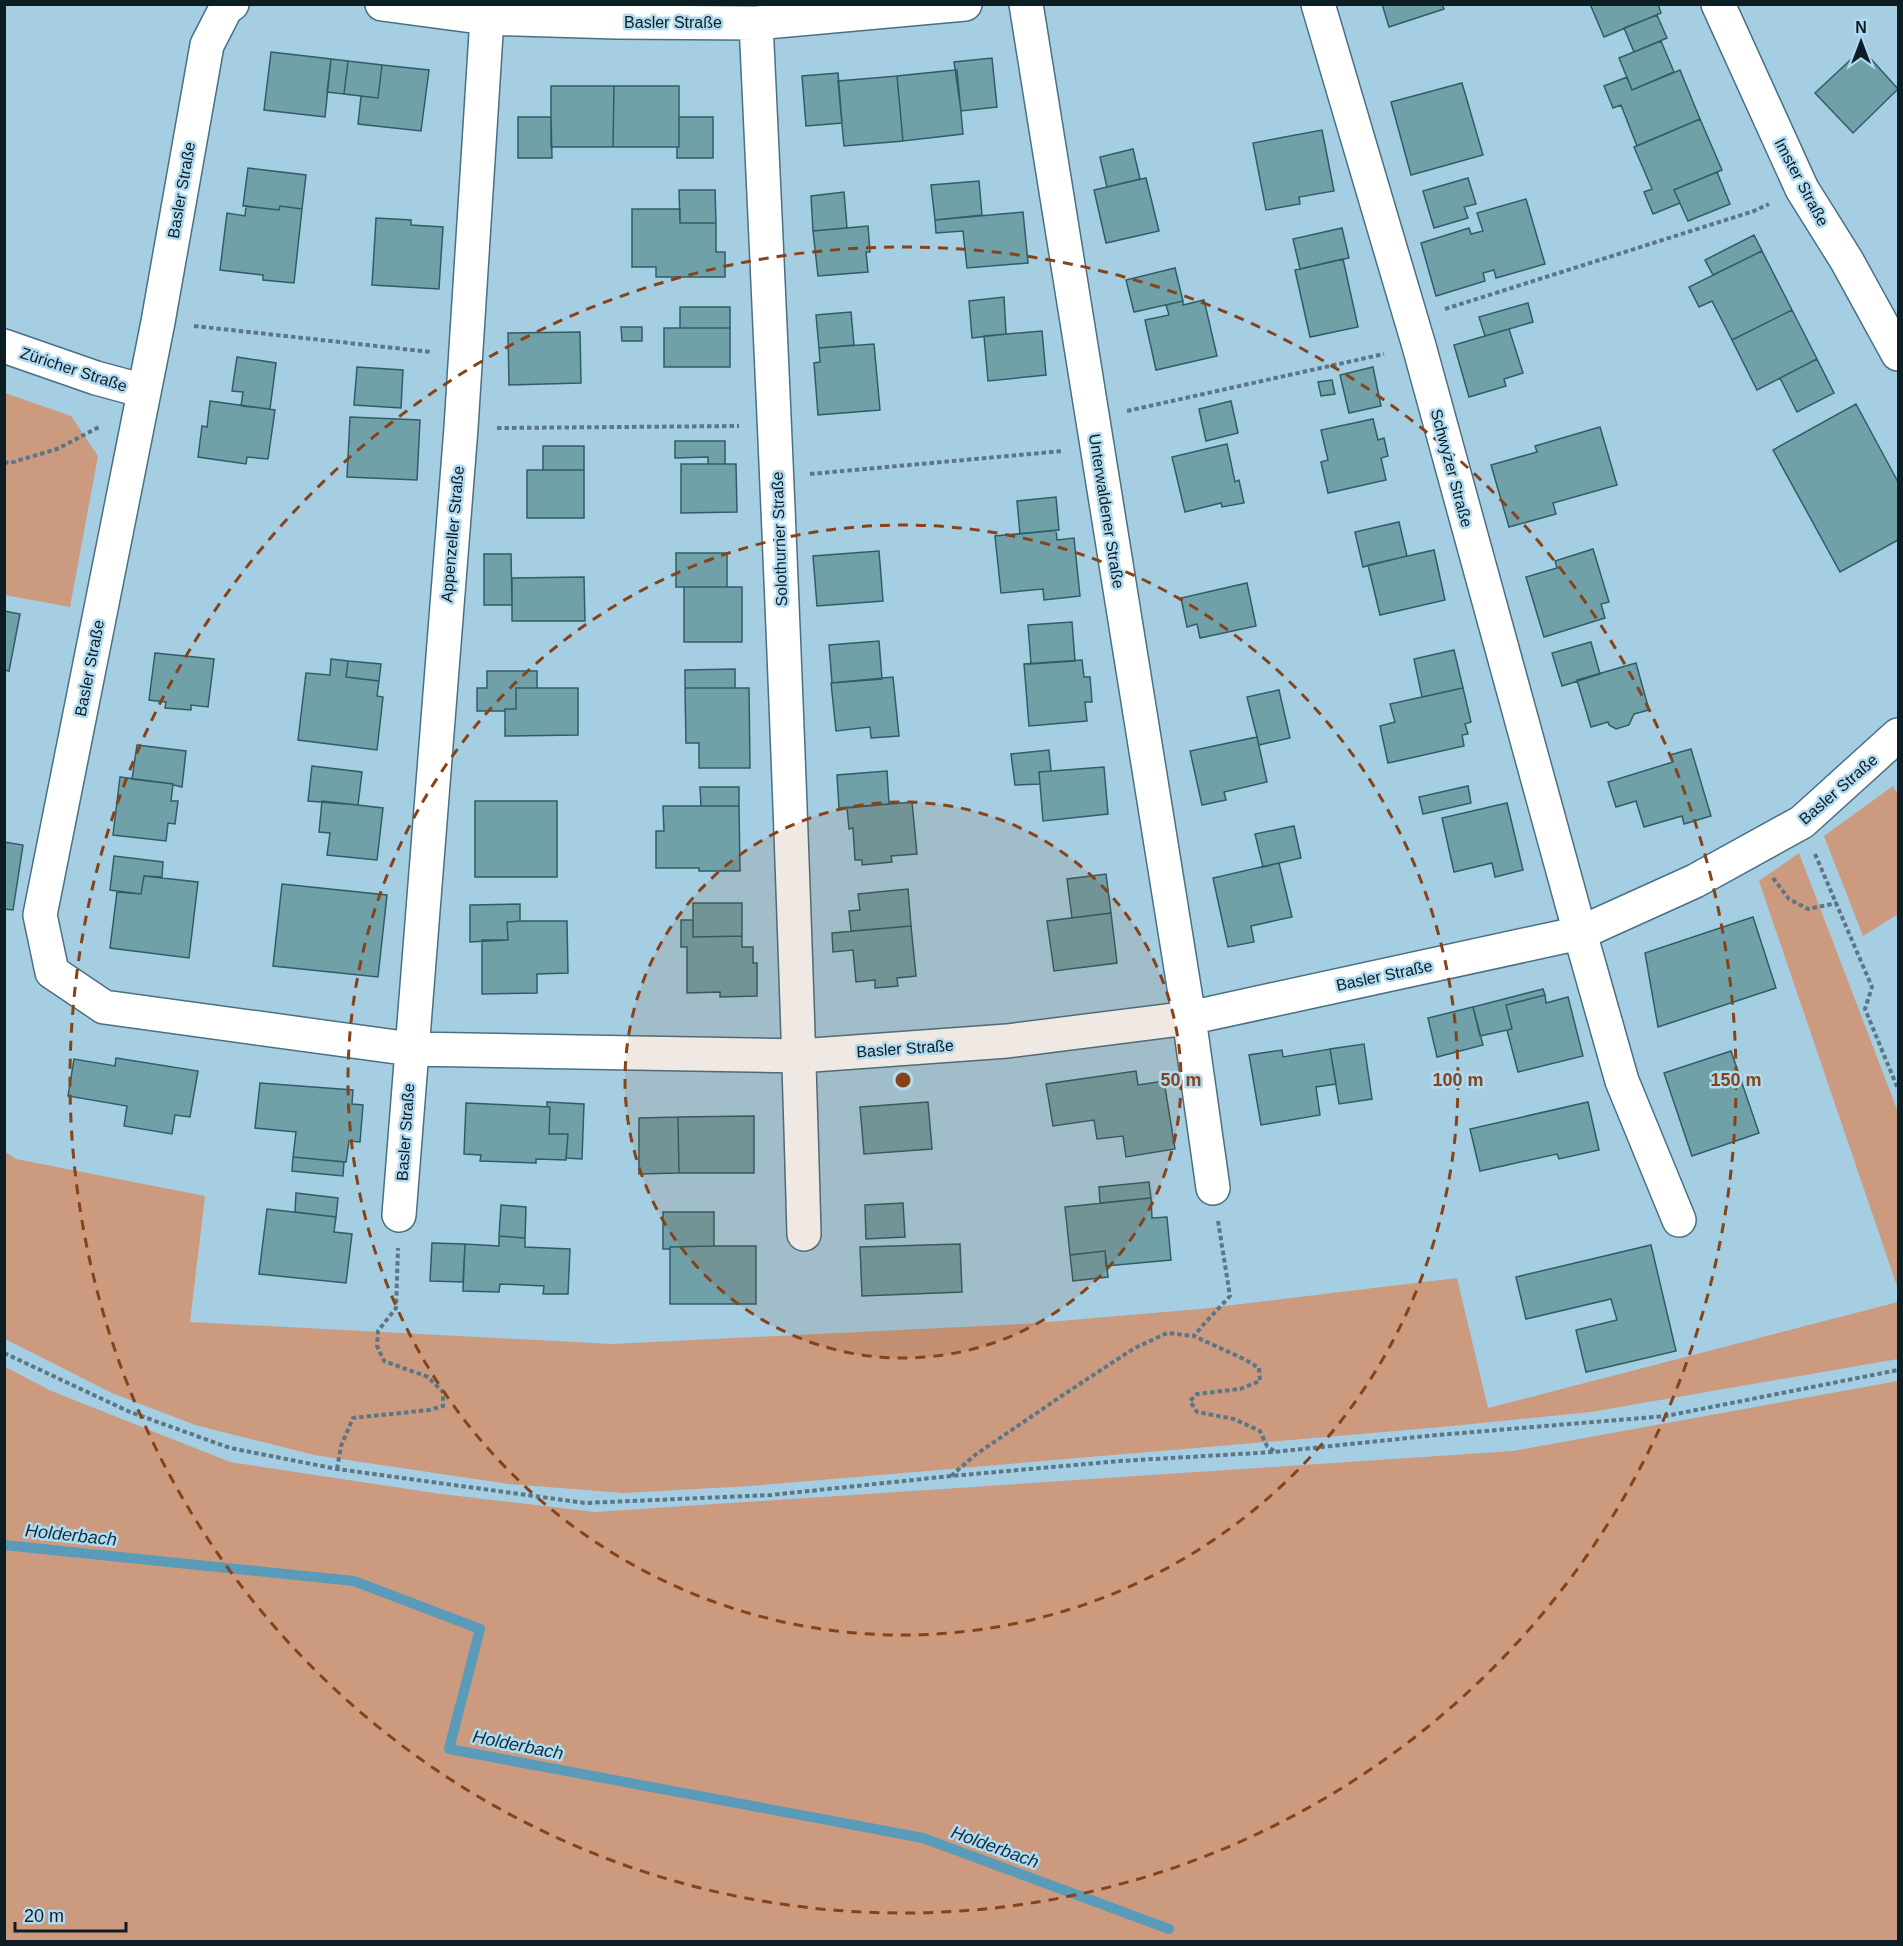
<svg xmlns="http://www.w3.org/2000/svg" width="1903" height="1946" font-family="Helvetica,sans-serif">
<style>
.green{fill:#cb9a7f}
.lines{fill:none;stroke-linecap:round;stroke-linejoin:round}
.stream{stroke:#599bb9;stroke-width:10}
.building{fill:#70a0a8;stroke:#2f5e66;stroke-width:1.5}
.street-casing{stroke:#497083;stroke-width:36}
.path{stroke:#5b7786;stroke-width:4;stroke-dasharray:4.5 3;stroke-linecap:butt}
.street{stroke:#fff;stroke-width:33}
.ring{fill:none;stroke:#874317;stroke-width:3;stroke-dasharray:10 8}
.labels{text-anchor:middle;stroke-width:5;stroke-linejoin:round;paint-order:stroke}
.street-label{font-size:16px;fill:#0d1d24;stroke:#b1dbf0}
.water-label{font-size:18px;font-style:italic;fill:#11303e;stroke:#b1dbf0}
.centre{fill:#874317;stroke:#b1dbf0;stroke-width:3}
.ring-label{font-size:18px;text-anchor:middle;font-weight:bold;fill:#874317;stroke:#b1dbf0;stroke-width:5;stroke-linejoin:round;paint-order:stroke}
</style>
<rect width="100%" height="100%" fill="#a5cee3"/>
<path class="green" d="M5,393L71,416L98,456L70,607L5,595Z
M1893,786L1898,795V914L1863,936L1824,836Z
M1799,853L1898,1112V1289L1759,881Z
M4,1151L16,1159L205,1196L190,1322L612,1344L1024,1324L1200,1309L1457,1278L1488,1408L1898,1302V1359L1591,1412L1442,1427L751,1486L623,1493L509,1484L314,1455L195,1425L112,1393L5,1339Z
M4,1366L49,1390L230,1462L441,1494L595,1512L1513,1451L1898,1381V1941H5Z"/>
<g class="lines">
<path class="stream" d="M4,1545L354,1581L480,1629L449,1749L923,1838L1169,1929"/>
</g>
<path class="building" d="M1382,4H1442L1444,9L1389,27Z
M1590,4H1658L1661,13L1604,37Z
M1657,15L1667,38L1634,52L1624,28Z
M1661,41L1674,72L1632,90L1619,58Z
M1862,49L1898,89L1853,133L1815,93Z
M271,52L331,59L325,117L264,110Z
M992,58L997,107L961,111L954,62Z
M331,59L348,61L344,94L327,92Z
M348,61L382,65L378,98L344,94Z
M382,65L429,70L421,131L358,124L361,96L378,98Z
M955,70H957L963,134L903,141L897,76Z
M1680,70L1700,119L1637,146L1621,105L1613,108L1604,86L1627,77L1632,90Z
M838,73L842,123L806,126L802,76Z
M897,76L903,141L844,146L838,81Z
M1462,83L1483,155L1411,175L1391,102Z
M551,86H614L613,147H551Z
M614,86H679V147H613Z
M518,117H551L552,158H518Z
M679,117H713V158H677V147H679Z
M1700,119L1722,170L1674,190L1680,203L1653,214L1644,192L1652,189L1634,147Z
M1322,130L1334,191L1299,197L1300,204L1266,210L1253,143Z
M1133,149L1140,179L1107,187L1100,157Z
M248,168L306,175L302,209L280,206L279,210L243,206Z
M1717,172L1730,204L1688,221L1674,190Z
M1146,178L1159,231L1106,243L1094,190Z
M1468,178L1476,204L1464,207L1468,218L1434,228L1423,191Z
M979,181L982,215L935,220L931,185Z
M679,190H715L716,223H680Z
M844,192L847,228L813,231L811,196Z
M1526,199L1545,264L1496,278L1494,270L1483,273L1485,281L1436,296L1421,243L1469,228L1471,234L1483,231L1477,213Z
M246,206L279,210L280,206L302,209L294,283L263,280V275L220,270L227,213L245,216Z
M632,209H680V223H716V252H725V277H656V267H632Z
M1023,212L1028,263L967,268L963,231L936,233L935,220Z
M376,218L411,220V225L443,227L439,289L372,285Z
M868,226L870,252H866L868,272L818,276L813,231Z
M1342,228L1349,258L1300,269L1293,239Z
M1754,235L1762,251L1713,275L1705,260Z
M1762,251L1792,310L1732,340L1712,301L1699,307L1689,287Z
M1343,259L1358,327L1310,337L1295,270Z
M1175,268L1183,301L1134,312L1126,280Z
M1004,297L1006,334L972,338L969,301Z
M1204,300L1217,356L1156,370L1145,320L1169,315L1166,305L1183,301V305Z
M1528,303L1533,322L1485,336L1479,317Z
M680,307H730V328H680Z
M1792,310L1817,359L1757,390L1732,340Z
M851,312L854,345L819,348L816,315Z
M621,327H642V341H622Z
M664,328H730V367H664Z
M1509,329L1523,373L1504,379L1506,386L1469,397L1454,345Z
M1042,331L1046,375L988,381L984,336Z
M580,332L581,383L509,385L508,333Z
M874,344L880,410L818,415L814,363L820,362L819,348Z
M237,357L276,363L270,409L241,406L243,392L232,391Z
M1817,359L1834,393L1797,412L1780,378Z
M357,367L403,370L401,408L354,405Z
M1373,367L1381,406L1349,413L1340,375Z
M1332,380L1335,394L1321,396L1318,382Z
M210,401L275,410L268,459L247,457L246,464L198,457L202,426L207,427Z
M1231,401L1238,433L1206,441L1199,409Z
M1856,404L1898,482V540L1840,572L1773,450Z
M350,417L420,420L417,480L347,477Z
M1373,419L1378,440L1384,438L1388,456L1381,458L1386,480L1328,493L1321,462L1328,460L1321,430Z
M1600,427L1617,485L1553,503L1556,514L1509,527L1491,465L1537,452L1535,446Z
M675,441H725V464H708V457L675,458Z
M1227,444L1235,482L1239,480L1244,503L1222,507L1221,503L1185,512L1172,457Z
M543,446H584V470H543Z
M681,464H736L737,512L681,513Z
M527,470H584V518H527Z
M1056,497L1059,530L1020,534L1017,501Z
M1399,522L1407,556L1363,567L1355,532Z
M1056,530L1057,540L1074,538L1080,596L1044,600L1043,589L1001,593L995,536Z
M1593,549L1609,602L1601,604L1605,618L1544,637L1526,577L1557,568L1555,561Z
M1434,550L1445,600L1380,615L1368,565Z
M879,551L883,601L817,606L813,556Z
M676,553H727V587H676Z
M484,554H511L512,605H484Z
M584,577L585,621H512V578Z
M1247,583L1256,626L1200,638L1197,624L1187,627L1181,598Z
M684,587H742V642H684Z
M4,611L20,614L9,671L4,670Z
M1072,622L1075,661L1031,664L1028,625Z
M879,641L882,679L832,683L829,645Z
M1591,642L1600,674L1562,686L1552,653Z
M1454,650L1463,688L1422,697L1414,659Z
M155,653L214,659L208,707L191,705V710L165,708L166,702L149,700Z
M331,659L348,661L346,677L379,681L377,696L383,697L377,750L298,740L306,673L330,675Z
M1082,660L1084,677H1090L1092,702H1085L1087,721L1029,726L1024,664Z
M348,661L381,664L379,681L346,677Z
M1636,663L1649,710L1634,714L1629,725L1616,729L1609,725L1608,722L1591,727L1577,680Z
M735,669V688H685V670Z
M487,671H537V688H516V709H505V711H477V688H487Z
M893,677L899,736L871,738L870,727L836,731L831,683Z
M516,688H578V735L505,736V709H516Z
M685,688H749L750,768H699V743H686Z
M1463,688L1471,722L1465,724L1468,734L1462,735L1464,746L1388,763L1380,726L1395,722L1390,704Z
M1279,690L1290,738L1259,745L1247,697Z
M1257,737L1267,782L1224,792L1226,800L1202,805L1190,751Z
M137,745L186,751L182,787L173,785V784L132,779Z
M1691,749L1711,816L1684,824L1682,816L1644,827L1636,801L1616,807L1608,782L1673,762L1670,755Z
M1049,750L1051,771L1039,772L1040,784L1015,785L1011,754Z
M312,766L362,772L358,805L308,801Z
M1104,767L1108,814L1043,821L1039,772Z
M887,771L889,804L839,808L837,775Z
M120,777L173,784L171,801H178L175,824L168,823L166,841L113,835Z
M1468,786L1471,803L1423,814L1419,797Z
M700,787H739V806H701Z
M322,801L383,808L377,860L327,855L330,833L319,832Z
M475,801H557V877H475Z
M912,802L917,854L891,856L892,862L862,865V860H855L853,828L849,829L847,808Z
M1507,803L1523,870L1495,877L1492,863L1454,872L1442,818Z
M663,806H739L740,871H699V868H656V831H664Z
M1294,826L1301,858L1263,867L1255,834Z
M4,842L23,845L13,910L4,909Z
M114,856L163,862L162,877L144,876L141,894L110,890Z
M1279,863L1292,917L1251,926L1254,942L1228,947L1213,878Z
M1106,874L1111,913L1072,918L1067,879Z
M144,876L198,882L189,958L110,948L117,892L141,894Z
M282,884L387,895L378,977L273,966Z
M908,889L911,926L851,931L849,911L860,910L858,894Z
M693,903H742V936L693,937Z
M520,904V921L507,922L508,940L470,942V905Z
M1111,913L1117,963L1054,971L1047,921Z
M1753,917L1776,988L1658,1027L1645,953Z
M681,920H693V937L742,936V947H753V963H757V996L720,997V992L687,993V947H681Z
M520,921H567L568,973L537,974V993L482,994V940H508L507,922Z
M911,926L916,976L897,978L898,986L875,988V980L856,982L853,950L833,952L832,933Z
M1543,989L1545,995L1506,1005L1512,1029L1480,1036L1473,1007Z
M1545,995L1546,1003L1568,997L1583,1056L1518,1072L1507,1030L1512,1029L1506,1005Z
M1473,1007L1483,1045L1437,1057L1428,1018Z
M1364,1044L1372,1099L1339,1104L1330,1049Z
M1330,1049L1336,1084L1316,1087L1320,1115L1261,1125L1249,1055L1282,1050L1283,1057Z
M1731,1051L1759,1133L1692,1156L1664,1073Z
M116,1058L198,1071L190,1117L175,1115L172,1134L124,1126L127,1106L68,1096L74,1059L115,1066Z
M1136,1071L1138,1085L1164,1081L1175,1149L1126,1157L1123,1136L1097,1139L1094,1120L1053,1126L1046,1084Z
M260,1083L353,1090L352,1104L363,1105L360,1142L349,1141L346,1162L293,1157L296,1132L255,1128Z
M547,1102L584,1104L582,1159L566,1158L568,1134H549L550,1107H547Z
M928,1102L932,1149L864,1154L860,1107Z
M1588,1102L1599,1150L1559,1159L1557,1154L1480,1171L1470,1129Z
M466,1103L550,1107L549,1134H568L566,1160L536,1159V1163L480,1161L481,1155L464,1154Z
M754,1116V1173H679L678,1117Z
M678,1117L679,1173L639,1174V1118Z
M293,1157L344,1162L343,1176L292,1171Z
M1149,1182L1151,1198L1100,1203L1099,1187Z
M296,1193L338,1198L336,1217L295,1212Z
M1151,1198L1152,1218L1167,1217L1171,1260L1106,1266L1105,1251L1070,1255L1065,1207Z
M903,1203L905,1237L866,1239L865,1205Z
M501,1205L526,1207L525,1238L499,1236Z
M267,1209L336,1217L334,1232L352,1234L346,1283L259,1274Z
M663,1212H714V1246L670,1247V1249H663Z
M499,1236L525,1238V1247L570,1249L568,1294H543L544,1286L500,1284L499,1292L463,1291L465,1244L499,1246Z
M432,1243L465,1244L463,1282L430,1281Z
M960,1244L962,1292L862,1296L860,1247Z
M1651,1245L1676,1351L1586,1372L1576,1330L1617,1320L1611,1299L1526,1319L1516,1277Z
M714,1246H756V1304H670V1247Z
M1105,1251L1108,1277L1073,1281L1070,1255Z"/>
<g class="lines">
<defs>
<path id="street" d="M232,4L226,8L207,45L158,322L40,915L52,972L104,1007L411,1049L799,1056L1007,1041L1189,1018L1580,933L1695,881L1802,822L1898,735
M382,4L487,18L617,22L756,23L965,4
M1026,4L1189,1018L1213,1188
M1318,4L1419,346L1580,933L1622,1081L1679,1220
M1718,4L1802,189L1847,261L1898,354
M756,23C775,426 793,830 804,1234
M4,346L96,378L144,391
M399,1215L461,428L487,18"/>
</defs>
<use href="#street" class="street-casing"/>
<path class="path" d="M1445,309L1754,211L1769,204
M194,326L431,352
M1127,411L1384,354
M497,428L739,426
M4,462L10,463L57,449L101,426
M810,474L1063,451
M1815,854L1872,987L1865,1009L1898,1089
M1773,878L1789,899L1808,909L1837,903
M1218,1221L1230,1296L1203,1325L1194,1336L1244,1359L1259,1368L1260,1381L1240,1389L1197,1394L1190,1401L1197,1412L1234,1419L1260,1431L1267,1446L1274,1451
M4,1353L130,1412L230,1448L337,1469L585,1503L771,1495L951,1476L1120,1461L1274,1452L1437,1435L1666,1416L1898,1370
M337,1469L341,1446L353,1418L429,1410L443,1406V1392L428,1377L384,1361L377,1346L378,1331L396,1308L398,1248
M951,1476L975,1455L1066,1393L1133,1349L1167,1333L1194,1336"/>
<use href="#street" class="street"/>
</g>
<circle cx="903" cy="1080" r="278" fill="#874317" fill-opacity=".12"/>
<g class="ring">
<circle cx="903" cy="1080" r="278"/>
<circle cx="903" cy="1080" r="555"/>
<circle cx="903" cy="1080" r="833"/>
</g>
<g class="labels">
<g class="street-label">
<text x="673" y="28">Basler Straße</text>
<text transform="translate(1802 182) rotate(62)" y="6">Imster Straße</text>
<text transform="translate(181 190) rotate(-80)" y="6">Basler Straße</text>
<text transform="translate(74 369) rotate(18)" y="6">Züricher Straße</text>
<text transform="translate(1452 468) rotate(75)" y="6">Schwyzer Straße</text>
<text transform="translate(1107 511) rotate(81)" y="6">Unterwaldener Straße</text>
<text transform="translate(452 534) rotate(-85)" y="6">Appenzeller Straße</text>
<text transform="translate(779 539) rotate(-92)" y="6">Solothurner Straße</text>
<text transform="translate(89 668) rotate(-79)" y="6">Basler Straße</text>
<text transform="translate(1838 789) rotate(-41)" y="6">Basler Straße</text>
<text transform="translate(1384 975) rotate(-12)" y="6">Basler Straße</text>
<text transform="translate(905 1048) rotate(-4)" y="6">Basler Straße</text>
<text transform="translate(405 1132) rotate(-86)" y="6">Basler Straße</text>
</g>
<g class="water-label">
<text transform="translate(71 1535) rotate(6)" y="6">Holderbach</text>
<text transform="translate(518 1745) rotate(11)" y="6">Holderbach</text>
<text transform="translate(995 1847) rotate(20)" y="6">Holderbach</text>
</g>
</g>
<circle cx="903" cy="1080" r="9" class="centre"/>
<g class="ring-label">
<text x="1181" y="1086">50 m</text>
<text x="1458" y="1086">100 m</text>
<text x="1736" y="1086">150 m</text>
</g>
<rect width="1903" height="1946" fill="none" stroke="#0d1d24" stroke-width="12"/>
<g transform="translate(1861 42)" stroke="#b1dbf0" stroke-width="4.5" paint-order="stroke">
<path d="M0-4.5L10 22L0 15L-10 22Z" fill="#0d1d24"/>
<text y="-9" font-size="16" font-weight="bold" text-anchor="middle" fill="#0d1d24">N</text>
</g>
<path d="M15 1922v9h111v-9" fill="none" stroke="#0d1d24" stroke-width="3"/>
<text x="24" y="1922" font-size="18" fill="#0d1d24" stroke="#b1dbf0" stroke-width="4.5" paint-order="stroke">20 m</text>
</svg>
